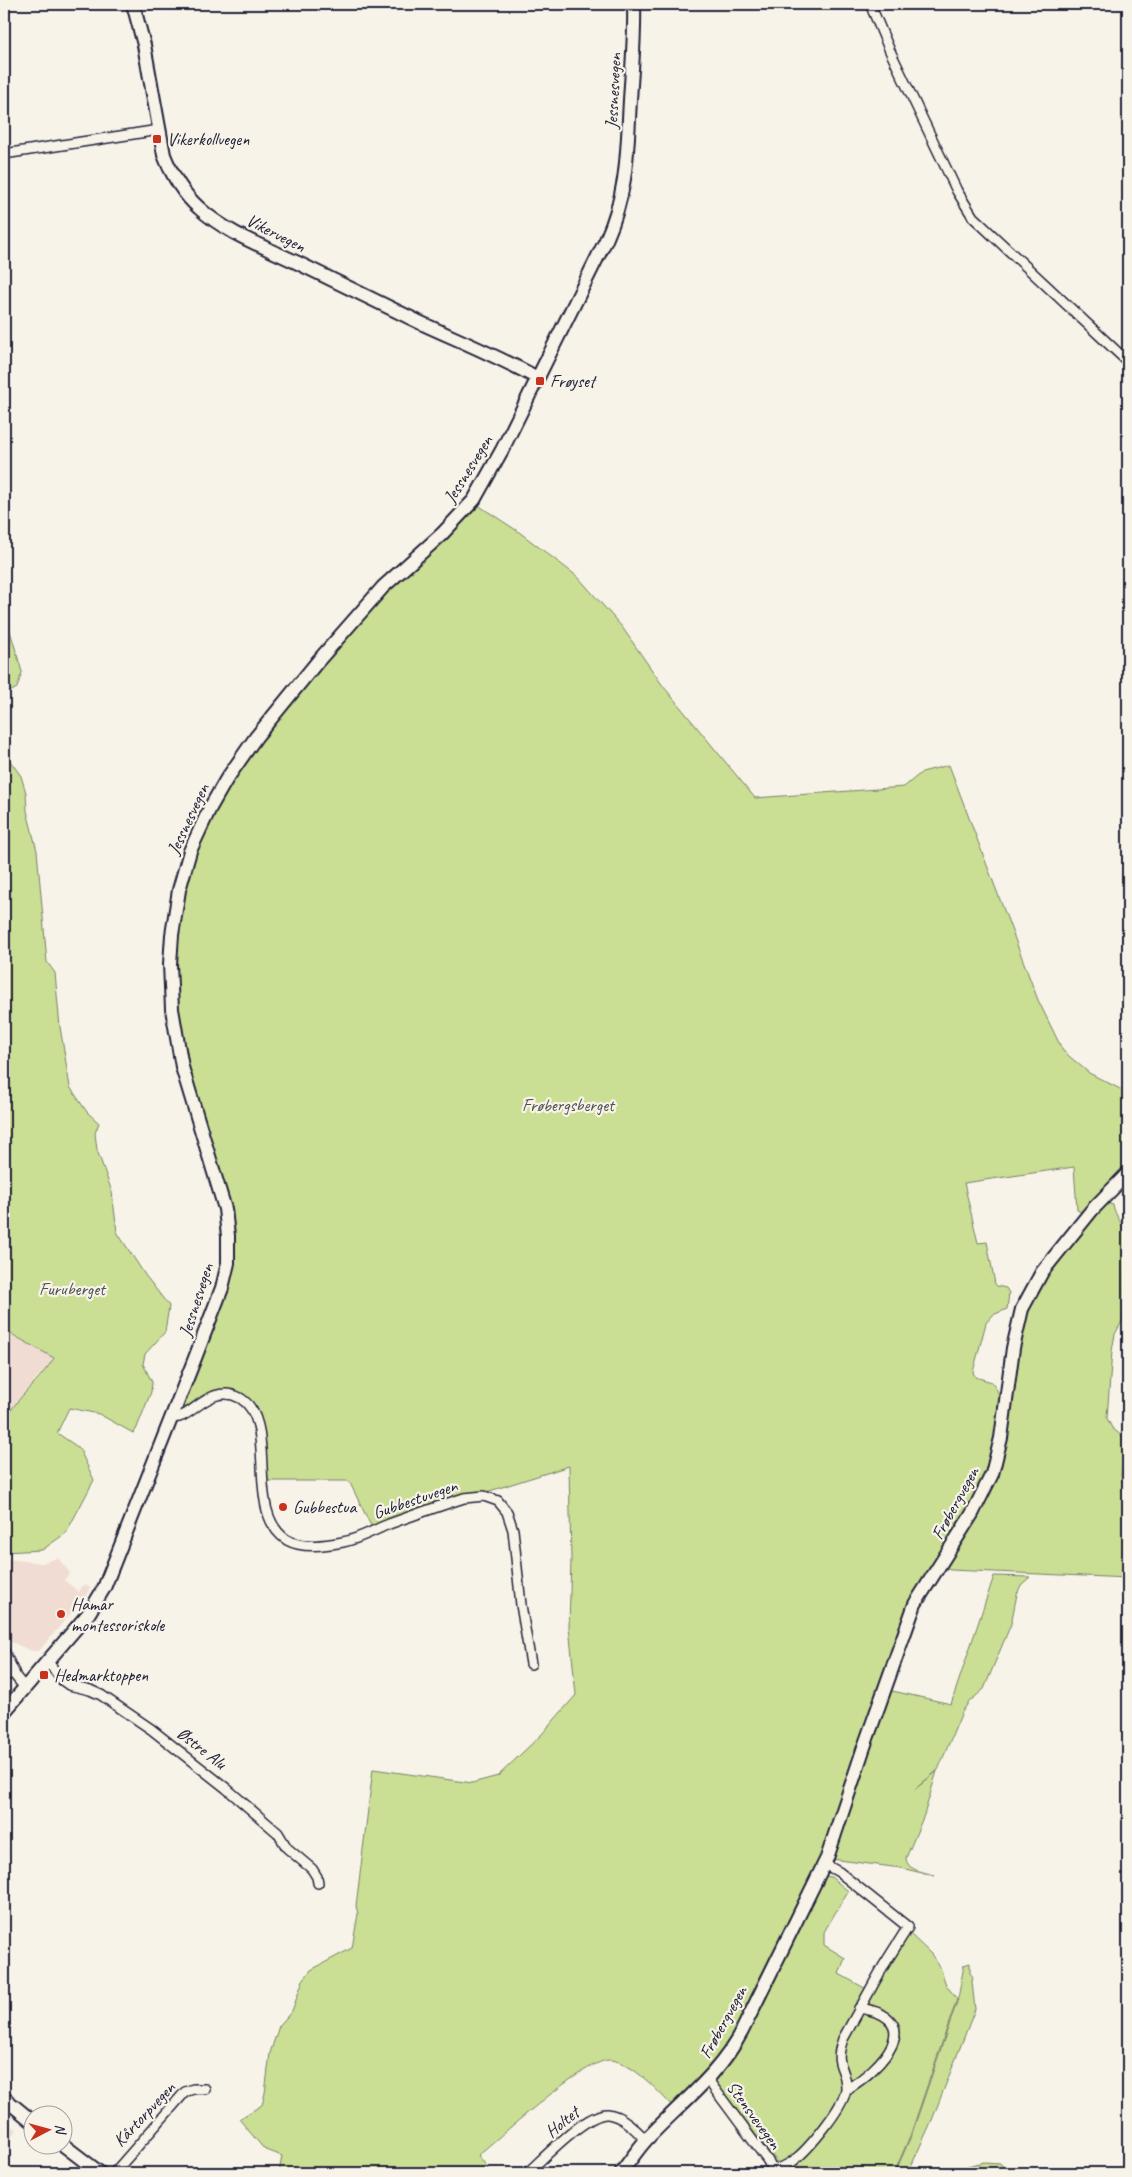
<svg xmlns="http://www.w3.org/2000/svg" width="1132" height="2177" font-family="Caveat,sans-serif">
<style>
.built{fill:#f0dcd2}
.green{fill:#cadf94;stroke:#768068}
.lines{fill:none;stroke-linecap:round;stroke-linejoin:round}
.minor-casing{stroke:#22223b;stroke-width:12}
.secondary-casing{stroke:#22223b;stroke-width:16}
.minor{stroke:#f7f3e8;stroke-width:9}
.secondary{stroke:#f7f3e8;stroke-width:12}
.poi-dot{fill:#c8321e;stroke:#f7f3e8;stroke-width:2}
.labels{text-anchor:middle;stroke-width:4.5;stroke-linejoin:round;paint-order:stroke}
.street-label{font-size:18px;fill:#22223b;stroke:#f7f3e8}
.poi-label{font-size:18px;fill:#22223b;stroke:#f7f3e8;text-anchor:start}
.park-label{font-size:18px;fill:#4c5151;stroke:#f7f3e8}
</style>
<rect width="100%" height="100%" fill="#f7f3e8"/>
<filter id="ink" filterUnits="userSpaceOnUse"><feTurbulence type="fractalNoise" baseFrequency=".02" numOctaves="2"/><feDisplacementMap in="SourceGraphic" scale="10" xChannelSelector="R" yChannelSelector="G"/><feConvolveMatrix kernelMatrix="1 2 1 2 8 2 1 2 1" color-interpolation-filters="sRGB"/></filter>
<g filter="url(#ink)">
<path class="built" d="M4,1330L53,1358L45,1371L36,1378L28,1390L17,1401L4,1420Z
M58,1558L70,1573L64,1580L79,1592L82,1586L85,1584L90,1587L86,1595L39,1651H32L4,1639V1564L6,1559L42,1563Z
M4,2119L17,2130L4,2146Z"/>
<path class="green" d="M478,505L519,532L578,577L622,627L663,686L755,798L904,787L922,772L949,765L1038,1000L1063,1051L1089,1073L1128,1093V1166L1081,1212L1077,1210L1074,1167L964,1183L978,1243L987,1242L995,1284L997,1286L1006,1288L1009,1293L1007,1309L993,1315L986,1323L973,1372L975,1377L992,1382L998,1392L1001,1410L986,1477L968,1513L910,1602L823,1858L758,1981L729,2041L714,2064L674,2108C659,2092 633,2063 611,2060C587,2057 500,2137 478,2155L488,2168L487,2173H279L282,2156L264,2149L239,2119L262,2105L265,2093L270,2053L279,2026L292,2011L303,1980L311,1970L352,1948L358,1914L356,1906L373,1769L472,1783L498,1776L542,1734L576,1695L569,1627L571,1560L569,1466L372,1528L349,1481H265C263,1454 269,1399 235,1393C225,1391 214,1391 204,1396C196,1400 191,1407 181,1410L211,1331L233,1253L197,1119L172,971L182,892L194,855L225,778L391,579L457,528Z
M4,610L22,672L17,688L4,695Z
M4,727L5,754L21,776L26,793L27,811L37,851L47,962L55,973L60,1027L70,1087L87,1112L99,1123L95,1133L97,1150L112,1192L117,1232L145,1275L169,1306L165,1332L145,1354L143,1364L152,1382L151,1392L136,1430L133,1433L99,1414L69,1408L57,1433L79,1448L94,1480L66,1533L42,1550L4,1552C4,1519 4,1486 4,1452C4,1443 1,1429 5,1421C15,1398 41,1380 54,1358L4,1330Z
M1104,1202L1113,1205C1115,1216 1123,1223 1126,1236L1124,1318L1115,1334L1112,1351L1107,1418L1112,1428L1128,1441V1456L1122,1467L1121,1475L1128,1510V1578L951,1570L943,1568L1004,1446L1011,1416L1022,1335L1036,1285Z
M994,1576L1030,1577L1021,1585L1017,1594L1011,1624L984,1689L969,1702L962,1712L938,1770L914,1790L937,1771L924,1815L906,1858C907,1872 926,1871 935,1876L901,1868L831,1859L888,1690L951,1704Z
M824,1876L831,1877L848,1891L824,1932V1945L845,1958L839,1974L872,1992L908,1932L931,1954L940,1967L946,1985L957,1999L910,2136L894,2173H786L716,2085V2078Z
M970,1963V1973L973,1977L972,1982L975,2009L932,2120L908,2173H895L911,2136L958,1999L964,1965Z
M984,2162L1000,2163L1009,2173H952L963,2167Z"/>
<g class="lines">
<defs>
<path id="minor" d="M870,4L890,51L957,191L973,217L1128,362
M4,154L159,130
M172,1417C189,1423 209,1381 240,1398C280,1421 243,1512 287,1540C303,1549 326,1545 343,1542C359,1539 374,1530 389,1524C414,1515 439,1506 464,1498L484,1496L498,1501L507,1512L513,1530L521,1605L531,1664
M4,1651L16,1677L25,1688
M48,1662L62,1680L69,1685L90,1690L101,1695L151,1729L226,1788L278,1833L287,1848L312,1869L317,1877L318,1883
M4,1677L14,1672
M708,2080L768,2161L772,2170L771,2173
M847,2089C881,2069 929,2018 859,2008
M772,2170C780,2168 787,2166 793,2161C807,2151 847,2104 846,2087C846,2066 833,2067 843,2039L884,1965L908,1927L839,1872L824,1864
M114,2173L185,2092L193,2089H205
M527,2173C543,2159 587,2112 608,2114C623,2116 636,2130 646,2140"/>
<path id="secondary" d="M133,4L144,45L164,155C172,175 182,193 199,208C226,233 265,247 298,263C339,283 380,303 421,323C460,341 500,357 537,378
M4,1712L89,1613L104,1588L195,1358L222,1288L228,1263V1236L225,1209L182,1067L172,1009L170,964L172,935L179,890L190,851L210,808L226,780L256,737L318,661L383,587L442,534L474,500L502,450L606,240C628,191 627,152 630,100C632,68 635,36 634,4
M4,2098L32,2121
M62,2144L100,2173
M621,2173C629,2162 637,2150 646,2140C680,2103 718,2077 742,2031L827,1858L864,1747L915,1604L972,1514L992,1474L1001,1438L1013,1348L1022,1309L1042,1272L1092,1210L1128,1173"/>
</defs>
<use href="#minor" class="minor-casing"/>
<use href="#secondary" class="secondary-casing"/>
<use href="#minor" class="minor"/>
<use href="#secondary" class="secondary"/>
</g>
</g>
<g class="poi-dot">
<rect x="152" y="134" width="10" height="10" rx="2.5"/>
<rect x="535" y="376" width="10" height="10" rx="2.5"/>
<circle cx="283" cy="1507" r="5"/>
<circle cx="61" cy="1614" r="5"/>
<rect x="39" y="1670" width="10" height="10" rx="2.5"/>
</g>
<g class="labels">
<g class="street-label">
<text transform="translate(613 91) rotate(-87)" y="6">Jessnesvegen</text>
<text transform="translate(276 233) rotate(27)" y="6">Vikervegen</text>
<text transform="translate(468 469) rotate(-58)" y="6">Jessnesvegen</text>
<text transform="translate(188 819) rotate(-65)" y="6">Jessnesvegen</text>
<text transform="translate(196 1300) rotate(-72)" y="6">Jessnesvegen</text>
<text transform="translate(415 1499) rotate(-19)" y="6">Gubbestuvegen</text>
<text transform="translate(955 1503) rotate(-61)" y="6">Frøbergvegen</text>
<text transform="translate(202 1748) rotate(38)" y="6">Østre Alu</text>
<text transform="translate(723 2022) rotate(-61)" y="6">Frøbergvegen</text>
<text transform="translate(144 2114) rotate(-47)" y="6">Kårtorpvegen</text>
<text transform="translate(754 2115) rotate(54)" y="6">Stensvevegen</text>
<text transform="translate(562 2122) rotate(-39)" y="6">Holtet</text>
</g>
<g class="poi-label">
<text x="167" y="145">Vikerkollvegen</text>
<text x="550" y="387">Frøyset</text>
<text x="293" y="1513">Gubbestua</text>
<text x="71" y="1610">Hamar<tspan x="71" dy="21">montessoriskole</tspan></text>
<text x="54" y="1681">Hedmarktoppen</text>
</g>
<g class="park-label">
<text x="568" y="1111">Frøbergsberget</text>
<text x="72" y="1295">Furuberget</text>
</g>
</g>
<rect width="1132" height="2177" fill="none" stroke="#f7f3e8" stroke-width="20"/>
<rect x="10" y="10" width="1112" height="2157" fill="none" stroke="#22223b" stroke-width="2" filter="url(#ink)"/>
<g transform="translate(48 2130) rotate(84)"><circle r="24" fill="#f7f3e8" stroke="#a29fa3"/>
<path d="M0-4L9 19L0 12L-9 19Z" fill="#c8321e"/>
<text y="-8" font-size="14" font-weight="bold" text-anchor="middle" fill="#22223b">N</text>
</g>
</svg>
